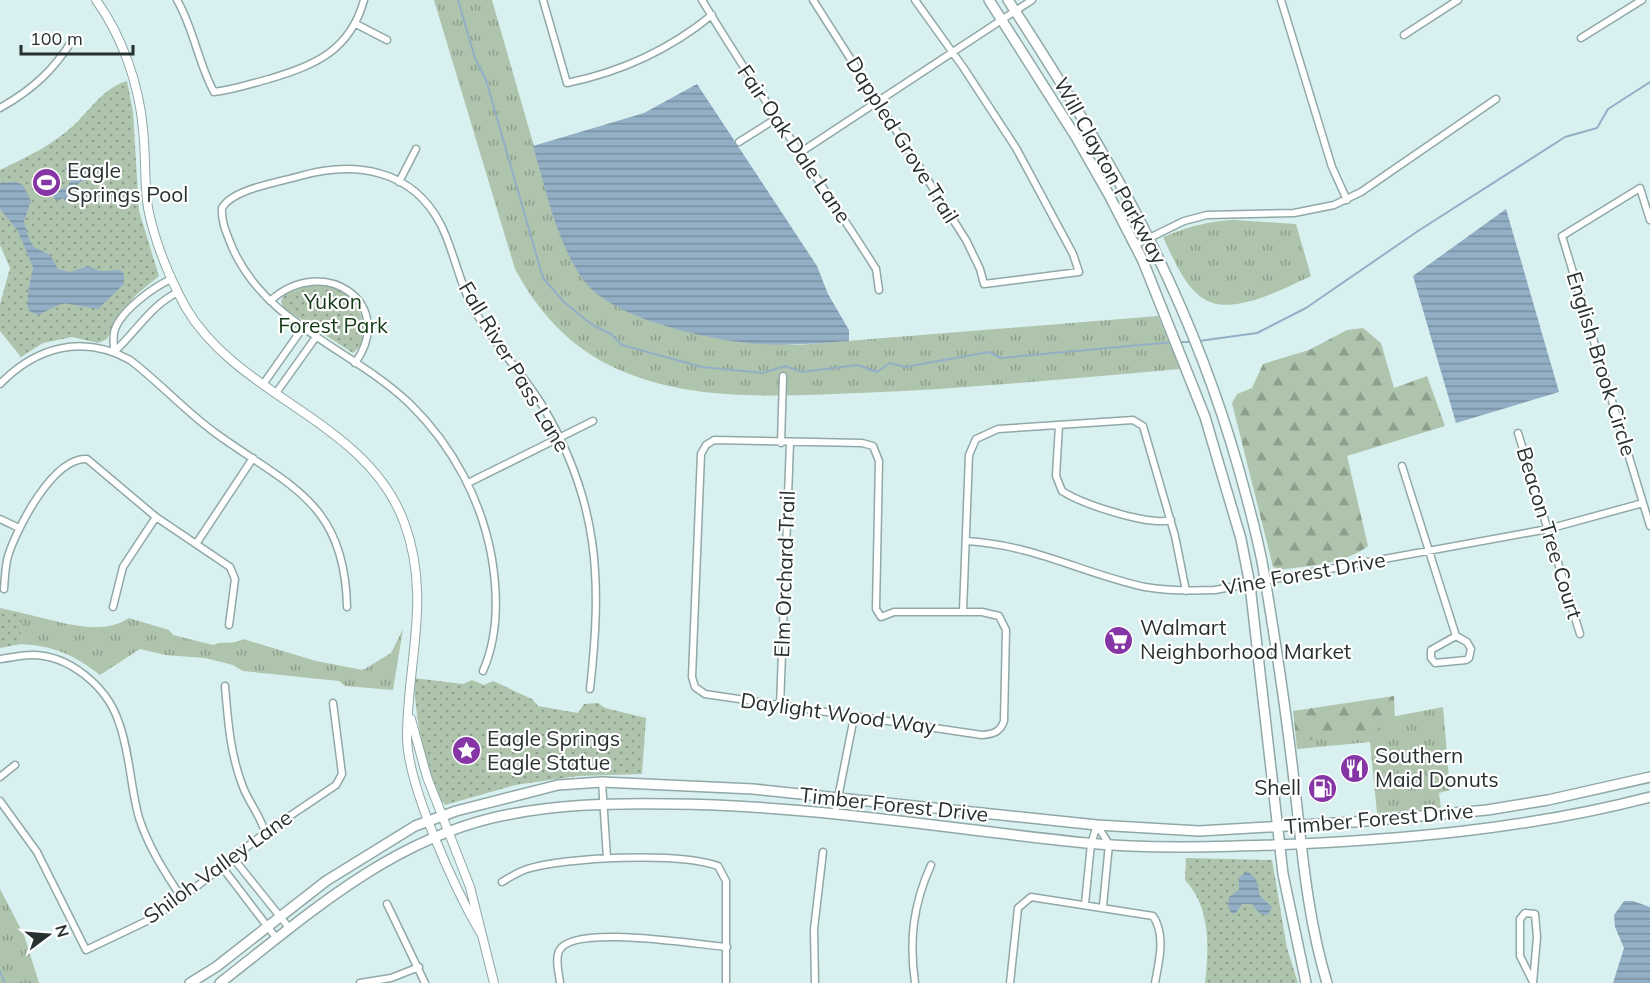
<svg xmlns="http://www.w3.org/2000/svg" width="1650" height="983" font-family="Mulish,sans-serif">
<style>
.grass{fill:url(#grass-tufts)}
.forest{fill:url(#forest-firs)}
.park{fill:url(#park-dots)}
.water{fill:url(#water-rules)}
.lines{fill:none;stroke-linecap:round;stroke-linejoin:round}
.stream{stroke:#93afc6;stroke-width:2}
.minor-casing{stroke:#90a8a7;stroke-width:9}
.tertiary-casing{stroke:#90a8a7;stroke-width:10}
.secondary-casing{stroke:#90a8a7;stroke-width:12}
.minor{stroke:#fff;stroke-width:6}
.tertiary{stroke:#fff;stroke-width:8}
.secondary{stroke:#fff;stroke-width:9}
.labels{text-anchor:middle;stroke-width:4.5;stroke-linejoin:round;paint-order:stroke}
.street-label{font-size:21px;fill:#273130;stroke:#fff}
.poi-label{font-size:21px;fill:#273130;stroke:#fff;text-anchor:start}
.park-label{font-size:21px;fill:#133916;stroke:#fff}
</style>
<defs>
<pattern id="grass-tufts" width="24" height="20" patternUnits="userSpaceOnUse" patternTransform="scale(1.5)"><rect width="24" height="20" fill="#aec4ad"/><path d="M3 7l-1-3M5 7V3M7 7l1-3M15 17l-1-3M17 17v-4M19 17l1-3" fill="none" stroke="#8ea08d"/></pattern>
<pattern id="forest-firs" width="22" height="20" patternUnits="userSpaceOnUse" patternTransform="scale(1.5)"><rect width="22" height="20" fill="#aec4ad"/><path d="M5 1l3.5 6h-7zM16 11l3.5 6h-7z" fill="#8ea08d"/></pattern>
<pattern id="park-dots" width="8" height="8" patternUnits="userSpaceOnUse" patternTransform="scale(1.5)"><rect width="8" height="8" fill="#aec4ad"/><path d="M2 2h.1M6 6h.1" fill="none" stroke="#8ea08d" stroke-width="1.8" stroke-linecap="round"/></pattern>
<pattern id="water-rules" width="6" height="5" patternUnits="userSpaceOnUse" patternTransform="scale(1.5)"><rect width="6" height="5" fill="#93afc6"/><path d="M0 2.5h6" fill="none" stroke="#788fa1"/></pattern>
</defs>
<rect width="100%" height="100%" fill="#d8f1f0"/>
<path class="grass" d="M434,0H492L554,216L639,316L687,331L740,342L797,345L1158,316L1180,369C1073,378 966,389 859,393C777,396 684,403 609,365C567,344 537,310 515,269Z
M1234,220L1296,224L1311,276C1285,288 1232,317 1204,299C1185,288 1172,256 1163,237C1187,227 1208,221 1234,220Z
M22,613C55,620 100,638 129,618L169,630L173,635L213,645C224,640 230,646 243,639L316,661L363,670L391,653L403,629L393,690L345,686L339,681L243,671L233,665L205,658L165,655L140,649L100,675C73,654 54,646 21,644Z
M1443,707L1450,790L1439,793L1441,808L1377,813L1370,742L1297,749L1296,739L1359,729L1396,716Z
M0,889L24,935L39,983H0Z"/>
<path class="forest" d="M1363,328L1381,343L1394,388L1427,376L1445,426L1347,456L1368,546C1345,564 1308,566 1279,570L1273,567L1232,403L1237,394L1252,388L1263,364L1309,350L1347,330Z
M1394,696L1395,719L1370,733L1298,741L1296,739L1293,711Z"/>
<path class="park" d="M127,81L133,112L139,211L159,276L136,295L117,318L107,339L98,343L72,337L43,343L21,357L0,331V304L10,268L0,245V170C23,159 46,148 66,132C87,116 101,88 127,81Z
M311,284C324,285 336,287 347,295C363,308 372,340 353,353L283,308L281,301L284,295Z
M0,608L22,613L21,644L0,648Z
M414,678L463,684L472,680L484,685L493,681L532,699L538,706L578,713L584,704L598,703L605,708L646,718L642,774L578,776L515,785L445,805C426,783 414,708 414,678Z
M1186,858L1272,860L1287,948L1298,983H1205C1209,947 1211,908 1185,880Z"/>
<path class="water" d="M697,84L817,266L828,294L849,330V341C813,344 776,347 740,342C696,336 608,317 582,278C556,240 546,190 533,146L644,113Z
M69,163L74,166V174L83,167L92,174L88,180C76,182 78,185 71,193L73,200L68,204L63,198L56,201L53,194L41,187L44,181H51L52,187L56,191L68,187L70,181L65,168Z
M16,182L23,185L31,201L24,221L29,239L34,247L50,255L58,269L70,272L88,266L100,271L120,270L124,274V284L98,309L63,303L38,315L29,311C25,301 31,278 33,267L18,231L0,209V183Z
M1506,209L1559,392L1456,423L1413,276Z
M1247,871L1256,879L1260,896L1272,907L1268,915L1260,914L1252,904H1242L1236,913L1232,914L1228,907L1229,897L1239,890V878Z
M1624,901H1633L1650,907V983H1613L1624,948L1615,927L1614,915Z"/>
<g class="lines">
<path class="stream" d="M458,0L475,58L486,80L543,278L564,302L591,324L611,334L622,345L702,367L763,373L785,366L802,372L858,365L877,372L890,363L905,367L989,352L1001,358L1173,342
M1199,341L1257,333L1306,308L1418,231L1565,137L1597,128L1608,109L1650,82
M1179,342H1191
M0,972L5,983"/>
<defs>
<path id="minor" d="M177,0C194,29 198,63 214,92C233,90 250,84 269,79C315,65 350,51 364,0
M543,0L567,83C621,72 669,50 712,15
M702,0C757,92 819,179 876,269L879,290
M813,0L966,240L980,269L984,284L1079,272L1073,254L1016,148L963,67L915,0
M1281,0L1332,167L1347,200
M356,24L387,40
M1404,35L1458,0
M1581,38L1642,0
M0,108C32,90 54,70 73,39
M739,142L777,118
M801,152L1032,0
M399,182L416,149
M1650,220L1640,188L1562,236L1650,526
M1135,245L1184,221L1207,215L1294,213L1334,205L1361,192L1496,99
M270,301C324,252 398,304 355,363
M114,352C114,346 113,339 114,333C118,312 154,287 171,279
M114,352C137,331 150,306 178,292
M264,383L302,329
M0,384C36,347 82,334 130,360C159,382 184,410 214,432C288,486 345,501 347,607
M276,393L316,337
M1059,425L1056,476L1062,491C1082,504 1148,526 1171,520
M1518,433L1580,634
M714,440L862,443L873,446L879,461L876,609L881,617L894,612H982L999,616L1006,630L1004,721C1000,732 994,734 982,735L705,694L695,687L692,677L701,454L706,445Z
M781,443L783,376
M1402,466L1456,636L1467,642L1471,649L1469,658L1466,660L1435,663L1431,658V650L1456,636
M468,483L593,421
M0,519L19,528
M966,541C1035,545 1081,573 1145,587C1168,591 1191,591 1215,590L1548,529L1643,503
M196,544L253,458
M4,589C5,577 5,567 8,556C17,528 53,457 87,459L156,517L230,567L235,579L229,625
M113,607L123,567L156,517
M963,611L969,455L976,439L998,429L1133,420L1143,426L1175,536L1186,591
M0,659C10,658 21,655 32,655C69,655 106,686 118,720C130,751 130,786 139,818C149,848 165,873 182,898
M483,671C498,637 498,596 492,559C482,501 453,446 410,404C353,349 266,325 232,247C227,234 221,222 222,208C232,189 280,182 300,176C354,161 412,168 441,225C455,253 459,285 476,313C495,345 522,373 542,405C600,502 602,581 590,689
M225,686C228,721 230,754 243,787C249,803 261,816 265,833
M780,706L790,443
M0,777L15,765
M602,782L607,858
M0,801L37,852L86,950L151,919L182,898L266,832L336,785L342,774L333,703
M835,813L854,717
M1097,825L1109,844L1103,906
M233,858L290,929
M222,867L277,939
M502,882C510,877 518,872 527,869C567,857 679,852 718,866L726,881V983
M387,904L425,983
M1085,904L1091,844L1097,825
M1533,982L1520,956V919L1525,913L1535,914L1537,937L1533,983
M360,983L391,978L419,967
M560,983C559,973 555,960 559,951C571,923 699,945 727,947
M815,983L814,929L823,852
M915,983C909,940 913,905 931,865
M1010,983L1018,908L1031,897L1153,916C1166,935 1159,961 1155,983"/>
<path id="tertiary" d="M96,0C122,36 139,84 143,129C146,155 144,182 148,208C155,243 169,277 186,308C239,398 366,420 404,522C432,597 407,662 407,738C408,787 455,889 480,932
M411,719L427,777L470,887L494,983"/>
<path id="secondary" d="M989,0L1076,137L1109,195L1143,261L1205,417L1241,539L1250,585L1283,874L1306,983
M1008,0C1108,153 1189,292 1239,470C1248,502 1257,534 1263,567C1275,638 1286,709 1294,781C1302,849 1307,917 1327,983
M190,983L216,967L326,881L415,826L456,811L558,785L602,782L753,789L1097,825L1199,831L1354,822L1487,810L1548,800L1650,777
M220,983C305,917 385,844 492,818C552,804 610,803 670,804C810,805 948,829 1086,843C1148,849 1211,847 1273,845C1400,840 1527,829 1650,797"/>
</defs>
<use href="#minor" class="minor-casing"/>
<use href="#tertiary" class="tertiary-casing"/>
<use href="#secondary" class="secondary-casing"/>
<use href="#minor" class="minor"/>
<use href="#tertiary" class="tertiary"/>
<use href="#secondary" class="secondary"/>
</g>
<defs>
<symbol id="stadium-disc" viewBox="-11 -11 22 22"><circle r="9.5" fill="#8635a5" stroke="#fff"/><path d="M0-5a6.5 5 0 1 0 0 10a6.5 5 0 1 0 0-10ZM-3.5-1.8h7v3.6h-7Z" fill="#fff"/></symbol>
<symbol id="supermarket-disc" viewBox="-11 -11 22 22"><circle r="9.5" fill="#8635a5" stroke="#fff"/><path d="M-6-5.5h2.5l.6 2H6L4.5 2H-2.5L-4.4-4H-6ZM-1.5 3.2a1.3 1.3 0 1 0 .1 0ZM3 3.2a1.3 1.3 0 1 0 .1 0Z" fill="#fff"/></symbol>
<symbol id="sight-disc" viewBox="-11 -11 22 22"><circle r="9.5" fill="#8635a5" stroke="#fff"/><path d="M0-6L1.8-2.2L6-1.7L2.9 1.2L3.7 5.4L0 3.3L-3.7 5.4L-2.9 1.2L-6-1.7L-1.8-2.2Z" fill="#fff"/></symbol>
<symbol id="restaurant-disc" viewBox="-11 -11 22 22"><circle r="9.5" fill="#8635a5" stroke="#fff"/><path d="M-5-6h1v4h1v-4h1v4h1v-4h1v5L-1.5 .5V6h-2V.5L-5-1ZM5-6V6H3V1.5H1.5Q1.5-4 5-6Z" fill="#fff"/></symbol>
<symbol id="fuel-disc" viewBox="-11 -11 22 22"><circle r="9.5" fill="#8635a5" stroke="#fff"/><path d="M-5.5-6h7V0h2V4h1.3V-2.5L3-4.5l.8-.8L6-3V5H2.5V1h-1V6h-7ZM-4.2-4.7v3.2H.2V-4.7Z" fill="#fff"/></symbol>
</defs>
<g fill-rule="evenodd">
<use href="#stadium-disc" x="30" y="166" width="33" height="33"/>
<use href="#supermarket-disc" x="1102" y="624" width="33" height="33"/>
<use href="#sight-disc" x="450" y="734" width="33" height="33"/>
<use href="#restaurant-disc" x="1338" y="752" width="33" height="33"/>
<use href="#fuel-disc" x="1306" y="772" width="33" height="33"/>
</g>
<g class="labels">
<g class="street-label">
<text transform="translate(902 140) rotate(58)" y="7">Dappled Grove Trail</text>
<text transform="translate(794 144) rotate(56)" y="7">Fair Oak Dale Lane</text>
<text transform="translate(1110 171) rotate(61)" y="7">Will Clayton Parkway</text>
<text transform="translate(1601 364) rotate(73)" y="7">English Brook Circle</text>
<text transform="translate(514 367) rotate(59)" y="7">Fall River Pass Lane</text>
<text transform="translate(1549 533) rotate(73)" y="7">Beacon Tree Court</text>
<text transform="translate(785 574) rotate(-88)" y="7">Elm Orchard Trail</text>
<text transform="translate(1304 574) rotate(-10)" y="7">Vine Forest Drive</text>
<text transform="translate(838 714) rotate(8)" y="7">Daylight Wood Way</text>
<text transform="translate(894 805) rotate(6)" y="7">Timber Forest Drive</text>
<text transform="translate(1379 819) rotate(-5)" y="7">Timber Forest Drive</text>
<text transform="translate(218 867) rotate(-36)" y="7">Shiloh Valley Lane</text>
</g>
<g class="poi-label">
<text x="67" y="178">Eagle<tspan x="67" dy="24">Springs Pool</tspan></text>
<text x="1140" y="635">Walmart<tspan x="1140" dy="24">Neighborhood Market</tspan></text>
<text x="487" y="746">Eagle Springs<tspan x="487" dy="24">Eagle Statue</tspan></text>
<text x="1375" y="763">Southern<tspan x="1375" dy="24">Maid Donuts</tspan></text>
<text x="1301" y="795" text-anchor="end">Shell</text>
</g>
<g class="park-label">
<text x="333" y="309">Yukon<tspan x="333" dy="24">Forest Park</tspan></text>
</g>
</g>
<g transform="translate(48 935) rotate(74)" stroke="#ffffff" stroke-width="4.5" paint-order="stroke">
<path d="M0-4.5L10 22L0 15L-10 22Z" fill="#273130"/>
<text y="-9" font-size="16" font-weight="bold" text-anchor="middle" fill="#273130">N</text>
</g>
<path d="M21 45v9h112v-9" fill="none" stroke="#273130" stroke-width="3"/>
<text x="30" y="45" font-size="18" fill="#273130" stroke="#ffffff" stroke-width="4.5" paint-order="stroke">100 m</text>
</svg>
